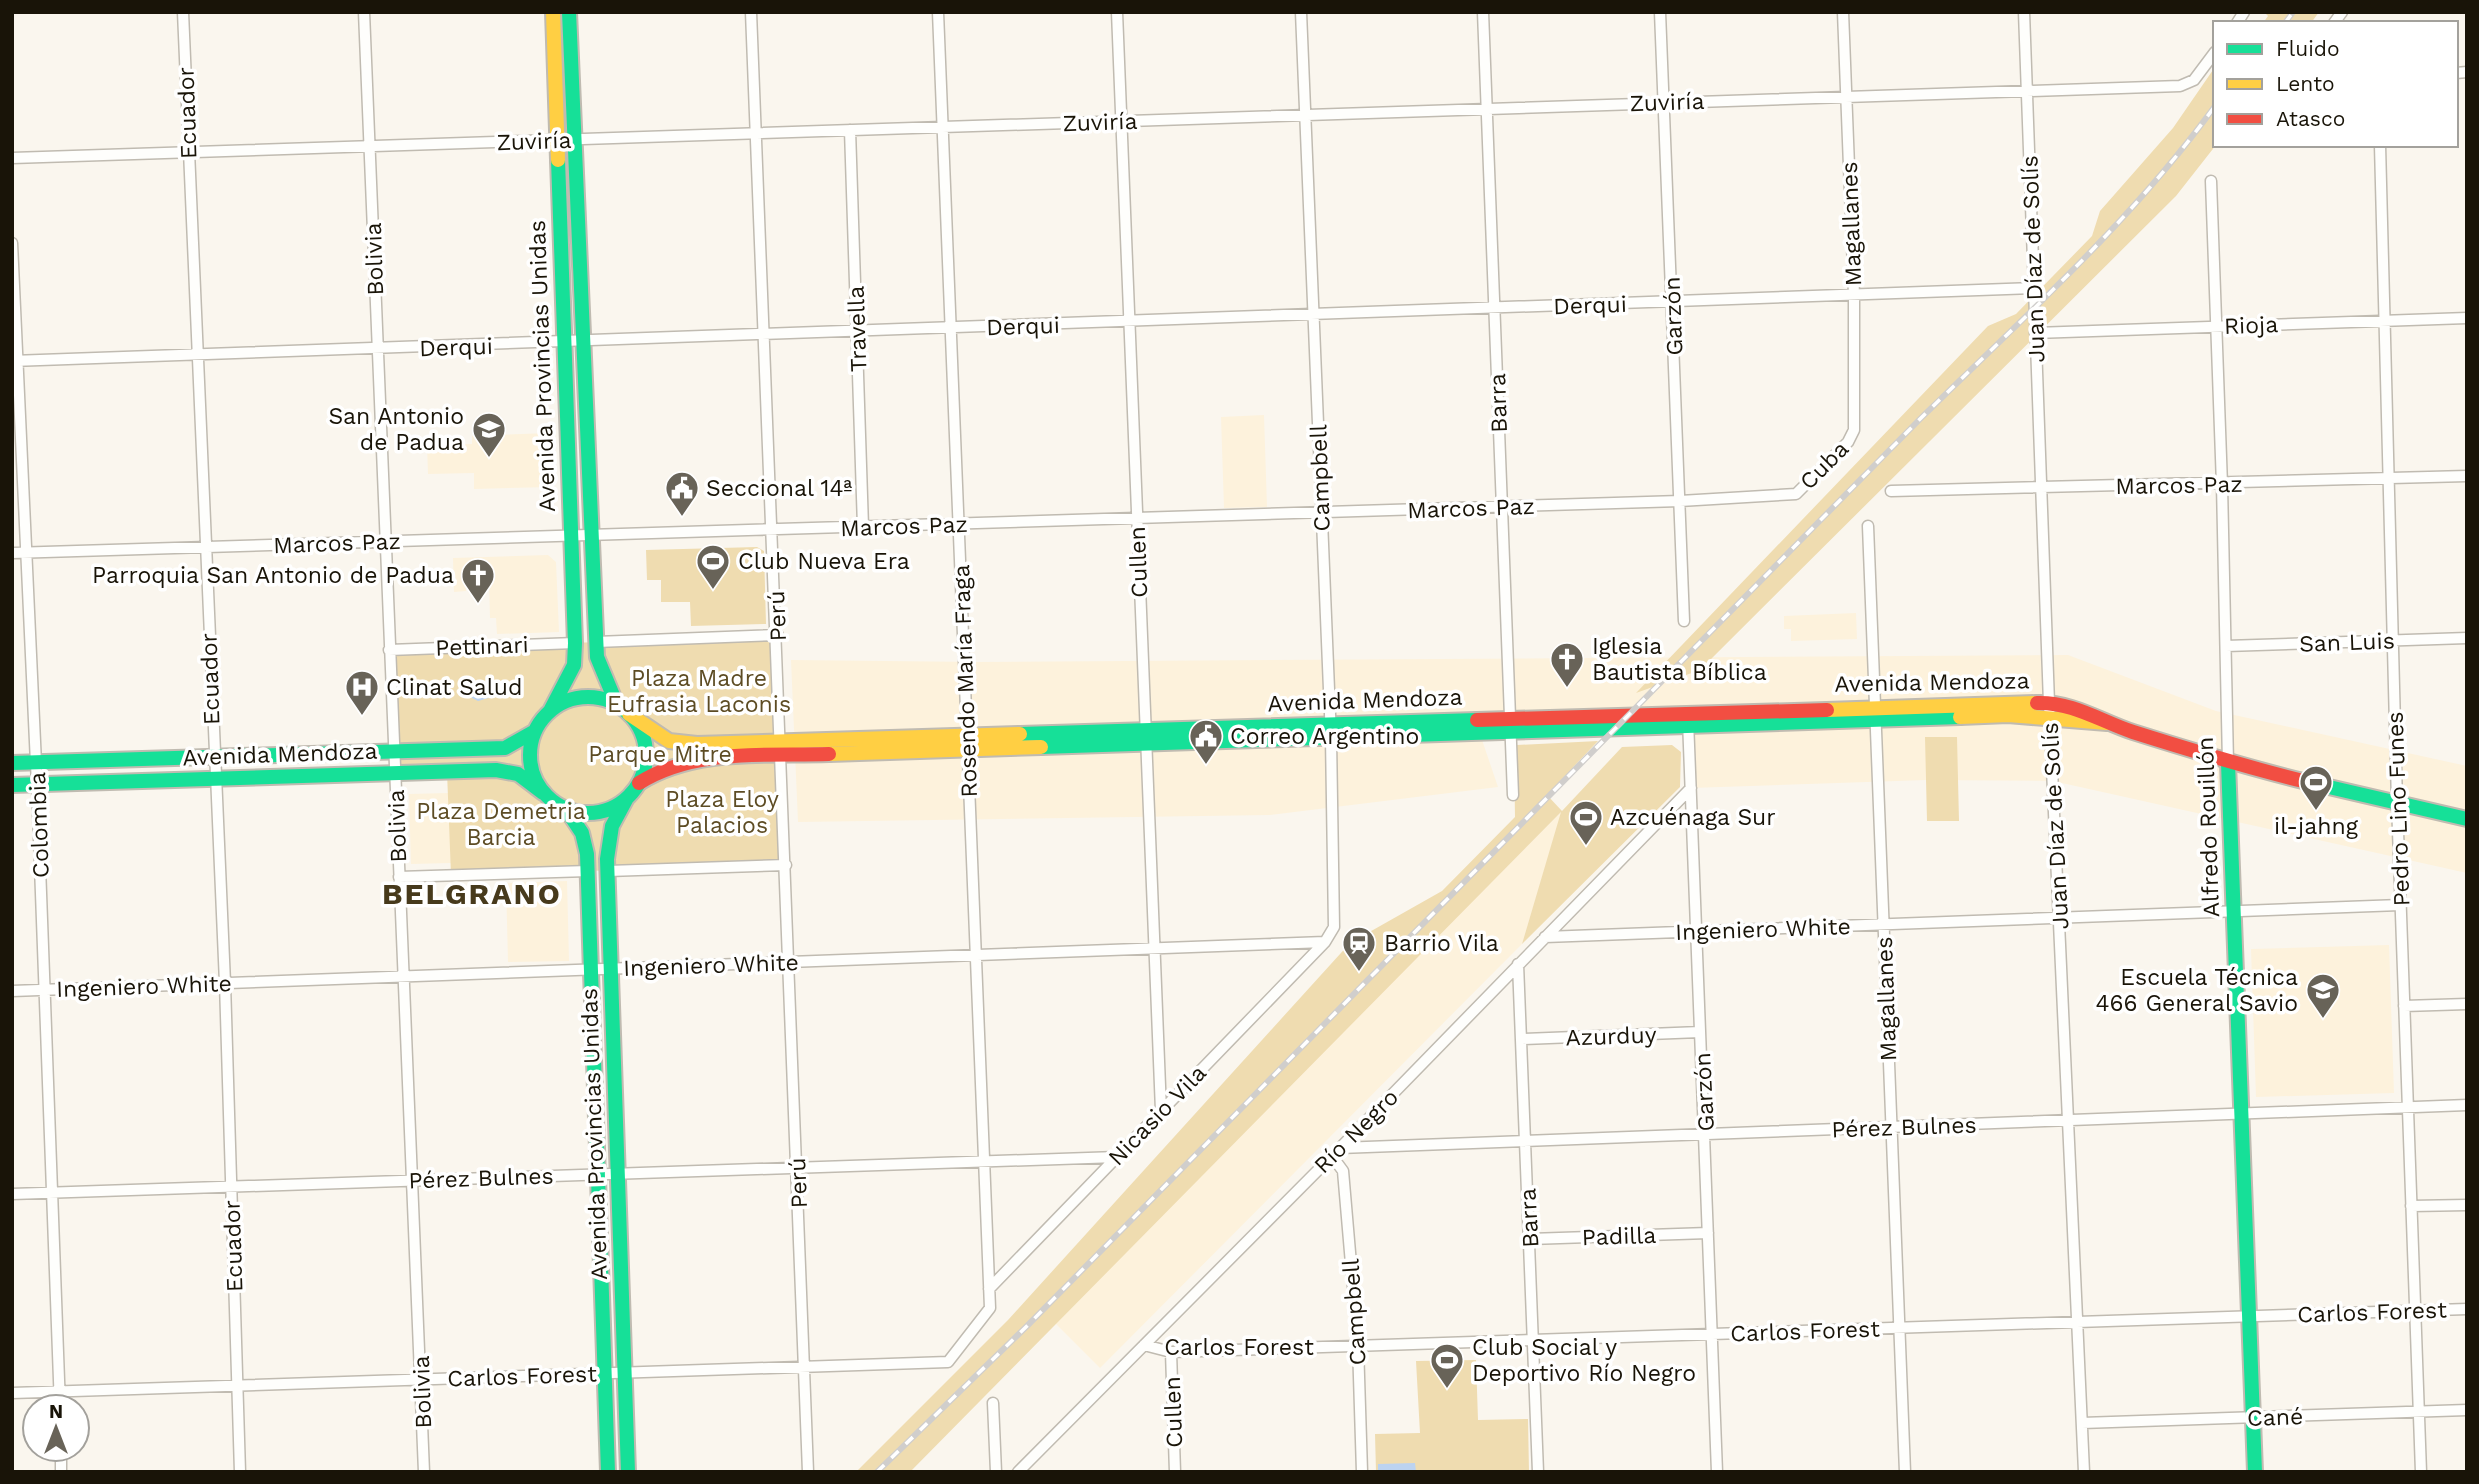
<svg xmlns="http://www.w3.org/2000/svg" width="2479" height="1484" font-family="'Work Sans',sans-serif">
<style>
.built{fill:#fdf2dc}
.green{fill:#efdcb0}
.water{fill:#bcd3f0}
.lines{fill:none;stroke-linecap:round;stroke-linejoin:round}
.street-casing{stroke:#c0bbb1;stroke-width:13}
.fast-casing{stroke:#c0bbb1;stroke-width:18}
.slow-casing{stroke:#c0bbb1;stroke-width:18}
.jam-casing{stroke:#c0bbb1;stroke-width:18}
.street{stroke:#fefefc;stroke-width:10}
.fast{stroke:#16e098;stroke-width:14}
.slow{stroke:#ffcf43;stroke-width:14}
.jam{stroke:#f24e42;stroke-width:14}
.rail-casing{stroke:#d0cecc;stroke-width:6}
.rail{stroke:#fff;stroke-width:3.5;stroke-dasharray:10;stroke-linecap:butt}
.labels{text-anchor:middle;stroke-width:7;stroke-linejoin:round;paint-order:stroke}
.street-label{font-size:23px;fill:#191408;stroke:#fff}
.poi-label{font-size:23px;fill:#191408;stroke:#fff;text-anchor:start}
.park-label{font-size:23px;fill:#5d4c24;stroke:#fff}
.district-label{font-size:30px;font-weight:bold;letter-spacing:2px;fill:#473a1c;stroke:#fff}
</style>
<rect width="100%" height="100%" fill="#faf6ee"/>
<path class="built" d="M1264,415L1267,507L1224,508L1221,417Z
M549,433L551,487L474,489V473L428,474L427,445L472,444V436Z
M548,555L556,562L559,632L497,634L496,618H490L489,580L466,581V591L454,592L453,558Z
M1856,613L1857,639L1791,641V629H1784V616Z
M2068,655L2216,711L2467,766V873L2053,781L1926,780L1691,788L1689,727L1480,734L1498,787L1270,815L798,822L791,660L978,662Z
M448,793L451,863L411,864L409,794Z
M1562,811L1522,944L1100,1368L1052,1320Z
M567,881L569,961L508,962L506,883Z
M2389,945L2394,1093L2256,1097L2251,949Z"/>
<path class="green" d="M2264,12H2319L2311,23H2263L2268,16Z
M2215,67L2216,145L2176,196L1700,670L1636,693L1988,326L2016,314L2092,236L2100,211L2173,128Z
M757,547L764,551L766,624L691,626L690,602H661V580H647L646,550Z
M778,635L786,865L451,875L447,772L395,773L389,650Z
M1925,737H1957L1959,821H1927Z
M1598,741L1547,795L1562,811L1622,747L1672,745L1681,752L1680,787L1522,944L1561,812L910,1472H856L1008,1320L1350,943L1442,891L1515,817L1514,750L1517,745Z
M1476,1360L1478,1420L1528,1419L1529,1472H1376L1375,1434L1420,1433L1416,1361Z"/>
<path class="water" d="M486,688L491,689L492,697L478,701L470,697L472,689Z
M1415,1463L1416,1472H1378V1464Z"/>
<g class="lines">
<defs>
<path id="street" d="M183,12L225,983L240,1472
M364,12L424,1472
M751,12L808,1472
M1117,12L1161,1111
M1483,12L1513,795
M1660,12L1684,621
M2024,12L2049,703L2084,1472
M2237,23L2244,12
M2334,23L2342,12
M2456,73L2467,72
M850,130L863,527
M2380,145L2397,803L2421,1472
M12,158L2180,86L2194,80L2215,52
M2211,181L2222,485L2228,763
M12,243L37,785L60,1407
M2035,333L2467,318
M12,361L2034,288
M1891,491L2467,476
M1868,526L1905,1472
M12,553L1680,501L1796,494L1848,442L1854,430V295L1843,12
M596,642L778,635
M2226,646L2467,638
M389,650L575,643
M1688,720L1717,1472
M608,871L786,865
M399,877L588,871
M1545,937L2400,905
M1518,964L1538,1472
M12,991L1325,942
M2404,1006L2467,1004
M1522,1039L1700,1032
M1340,1148L2467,1105
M1332,1156L1343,1171L1358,1345L1362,1472
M12,1194L1117,1157
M2411,1206L2467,1205
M1530,1239L1708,1233
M989,1289L1325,942L1334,927L1331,738L1301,12
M1144,1345L1171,1352L2467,1309
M1171,1352L1175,1472
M12,1393L948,1362L990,1308L938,12
M993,1403L996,1472
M2082,1423L2467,1410
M61,1449V1472
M1018,1472L1340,1148L1691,788"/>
<path id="fast" d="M569,12L597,657L617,705
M530 755a58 58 0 1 1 116 0a58 58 0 1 1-116 0Z
M550,711L574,665L575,643L558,160
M1020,734L1477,720
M1041,747L1960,717
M12,763L505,748L535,731
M2228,763L2255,1472
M2303,781L2467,819
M12,785L496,770L518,774L543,793
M627,798L612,826L607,859L628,1472
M566,809L582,833L587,854L608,1472"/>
<path id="slow" d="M553,12L558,160
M1827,710L2037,703
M629,714L669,741L697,744L1020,734
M1960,717L2008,715L2107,723
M829,754L1041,747"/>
<path id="jam" d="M2037,703C2073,702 2100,721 2133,732C2190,750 2246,767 2303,781
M1477,720L1827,710
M639,783C695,748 765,756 829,754"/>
</defs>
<use href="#street" class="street-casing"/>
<use href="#fast" class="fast-casing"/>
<use href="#slow" class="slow-casing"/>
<use href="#jam" class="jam-casing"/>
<use href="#street" class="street"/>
<use href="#fast" class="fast"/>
<use href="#slow" class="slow"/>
<use href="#jam" class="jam"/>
<defs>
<path id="rail" d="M2285,23L2293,12
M877,1472L1027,1326L1920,419C2022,319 2131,222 2215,106"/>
</defs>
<use href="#rail" class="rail-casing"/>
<use href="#rail" class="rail"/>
</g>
<defs>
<symbol id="school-pin" viewBox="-11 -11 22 30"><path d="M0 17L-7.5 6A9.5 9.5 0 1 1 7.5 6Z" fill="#686358" stroke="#fff"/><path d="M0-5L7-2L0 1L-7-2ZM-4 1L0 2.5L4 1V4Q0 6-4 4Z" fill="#fff"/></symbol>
<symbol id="civic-pin" viewBox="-11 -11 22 30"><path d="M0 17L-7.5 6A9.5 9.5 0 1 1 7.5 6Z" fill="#686358" stroke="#fff"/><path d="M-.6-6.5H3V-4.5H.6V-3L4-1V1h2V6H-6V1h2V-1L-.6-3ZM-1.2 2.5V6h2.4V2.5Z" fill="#fff"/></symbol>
<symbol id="stadium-pin" viewBox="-11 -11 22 30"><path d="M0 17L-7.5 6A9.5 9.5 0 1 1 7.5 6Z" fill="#686358" stroke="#fff"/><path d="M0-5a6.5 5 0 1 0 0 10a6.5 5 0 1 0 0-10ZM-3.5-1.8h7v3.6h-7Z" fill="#fff"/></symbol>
<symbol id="church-pin" viewBox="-11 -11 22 30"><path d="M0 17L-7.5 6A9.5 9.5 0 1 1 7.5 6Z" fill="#686358" stroke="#fff"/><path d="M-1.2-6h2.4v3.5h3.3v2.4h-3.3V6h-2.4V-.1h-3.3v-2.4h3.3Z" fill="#fff"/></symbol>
<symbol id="hospital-pin" viewBox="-11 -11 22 30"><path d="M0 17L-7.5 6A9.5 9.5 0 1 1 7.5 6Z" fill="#686358" stroke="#fff"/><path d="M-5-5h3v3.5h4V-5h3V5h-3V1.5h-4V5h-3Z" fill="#fff"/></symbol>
<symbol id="station-pin" viewBox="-11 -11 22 30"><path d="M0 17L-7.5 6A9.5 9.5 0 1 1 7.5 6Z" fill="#686358" stroke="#fff"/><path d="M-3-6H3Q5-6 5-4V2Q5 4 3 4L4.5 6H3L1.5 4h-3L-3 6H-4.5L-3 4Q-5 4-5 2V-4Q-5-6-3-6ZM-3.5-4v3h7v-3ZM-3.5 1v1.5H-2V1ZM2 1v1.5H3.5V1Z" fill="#fff"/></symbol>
</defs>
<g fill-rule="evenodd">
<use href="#school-pin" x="470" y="410" width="38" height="52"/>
<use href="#civic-pin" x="663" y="469" width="38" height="52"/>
<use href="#stadium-pin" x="694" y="542" width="38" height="52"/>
<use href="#church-pin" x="459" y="556" width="38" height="52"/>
<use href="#church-pin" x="1548" y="640" width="38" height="52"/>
<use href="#hospital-pin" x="343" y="668" width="38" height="52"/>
<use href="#civic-pin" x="1187" y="717" width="38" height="52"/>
<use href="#stadium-pin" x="2297" y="763" width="38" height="52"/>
<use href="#stadium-pin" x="1567" y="798" width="38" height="52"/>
<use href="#station-pin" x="1340" y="924" width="38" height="52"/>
<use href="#school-pin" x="2304" y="971" width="38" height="52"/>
<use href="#stadium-pin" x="1428" y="1341" width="38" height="52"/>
</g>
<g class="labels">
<g class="street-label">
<text transform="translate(1667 102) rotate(-2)" y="8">Zuviría</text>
<text transform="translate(187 113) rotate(-92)" y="8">Ecuador</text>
<text transform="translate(1100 122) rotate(-2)" y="8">Zuviría</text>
<text transform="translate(534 141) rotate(-2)" y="8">Zuviría</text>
<text transform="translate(1851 224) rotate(-92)" y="8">Magallanes</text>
<text transform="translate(374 259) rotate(-92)" y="8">Bolivia</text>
<text transform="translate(2033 259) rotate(-92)" y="8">Juan Díaz de Solís</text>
<text transform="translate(1590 305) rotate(-2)" y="8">Derqui</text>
<text transform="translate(1673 316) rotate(-92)" y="8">Garzón</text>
<text transform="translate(2251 325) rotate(-2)" y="8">Rioja</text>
<text transform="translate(1023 326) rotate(-2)" y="8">Derqui</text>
<text transform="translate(857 329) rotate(-92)" y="8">Travella</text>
<text transform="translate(456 347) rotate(-2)" y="8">Derqui</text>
<text transform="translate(542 366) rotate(-92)" y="8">Avenida Provincias Unidas</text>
<text transform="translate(1498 403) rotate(-92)" y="8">Barra</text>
<text transform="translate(1824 465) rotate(-45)" y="8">Cuba</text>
<text transform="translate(1320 478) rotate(-92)" y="8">Campbell</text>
<text transform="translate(2179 485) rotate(-1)" y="8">Marcos Paz</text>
<text transform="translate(1471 508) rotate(-2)" y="8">Marcos Paz</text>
<text transform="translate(904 526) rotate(-2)" y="8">Marcos Paz</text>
<text transform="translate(337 543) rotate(-2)" y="8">Marcos Paz</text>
<text transform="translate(1138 562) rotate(-92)" y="8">Cullen</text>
<text transform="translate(777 616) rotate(-92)" y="8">Perú</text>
<text transform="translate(2347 642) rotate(-2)" y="8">San Luis</text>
<text transform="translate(482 646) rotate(-2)" y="8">Pettinari</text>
<text transform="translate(210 679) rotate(-92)" y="8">Ecuador</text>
<text transform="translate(965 681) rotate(-92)" y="8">Rosendo María Fraga</text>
<text transform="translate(1932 682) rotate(-1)" y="8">Avenida Mendoza</text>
<text transform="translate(1365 700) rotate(-2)" y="8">Avenida Mendoza</text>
<text transform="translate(280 754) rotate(-2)" y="8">Avenida Mendoza</text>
<text transform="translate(2398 809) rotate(-92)" y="8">Pedro Lino Funes</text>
<text transform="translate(39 825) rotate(-92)" y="8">Colombia</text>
<text transform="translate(397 826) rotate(-92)" y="8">Bolivia</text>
<text transform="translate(2055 826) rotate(-93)" y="8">Juan Díaz de Solís</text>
<text transform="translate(2208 827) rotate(-92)" y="8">Alfredo Rouillón</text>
<text transform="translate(1763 929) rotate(-2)" y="8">Ingeniero White</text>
<text transform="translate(711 965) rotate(-2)" y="8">Ingeniero White</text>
<text transform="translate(144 986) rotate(-2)" y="8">Ingeniero White</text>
<text transform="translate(1886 999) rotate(-92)" y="8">Magallanes</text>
<text transform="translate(1611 1036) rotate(-2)" y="8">Azurduy</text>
<text transform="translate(1704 1092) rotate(-93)" y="8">Garzón</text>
<text transform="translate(1157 1115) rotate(-46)" y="8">Nicasio Vila</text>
<text transform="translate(1904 1127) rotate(-2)" y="8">Pérez Bulnes</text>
<text transform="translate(1356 1131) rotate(-45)" y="8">Río Negro</text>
<text transform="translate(594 1134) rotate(-92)" y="8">Avenida Provincias Unidas</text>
<text transform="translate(481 1178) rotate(-2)" y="8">Pérez Bulnes</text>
<text transform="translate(798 1183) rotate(-92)" y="8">Perú</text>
<text transform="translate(1529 1218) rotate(-93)" y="8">Barra</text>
<text transform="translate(1619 1236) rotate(-2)" y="8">Padilla</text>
<text transform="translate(233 1246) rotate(-92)" y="8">Ecuador</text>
<text transform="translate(1354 1312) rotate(-94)" y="8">Campbell</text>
<text transform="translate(2372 1312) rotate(-2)" y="8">Carlos Forest</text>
<text transform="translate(1805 1331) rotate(-2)" y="8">Carlos Forest</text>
<text x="1239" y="1355">Carlos Forest</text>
<text transform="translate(522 1376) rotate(-2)" y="8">Carlos Forest</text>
<text transform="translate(422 1392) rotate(-92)" y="8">Bolivia</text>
<text transform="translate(1173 1412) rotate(-92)" y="8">Cullen</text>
<text transform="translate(2275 1417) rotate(-2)" y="8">Cané</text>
</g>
<g class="poi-label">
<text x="464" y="424" text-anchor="end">San Antonio<tspan x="464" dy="26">de Padua</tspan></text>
<text x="706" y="496">Seccional 14ª</text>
<text x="738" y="569">Club Nueva Era</text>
<text x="454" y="583" text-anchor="end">Parroquia San Antonio de Padua</text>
<text x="1592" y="654">Iglesia<tspan x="1592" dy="26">Bautista Bíblica</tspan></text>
<text x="386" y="695">Clinat Salud</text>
<text x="1230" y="744">Correo Argentino</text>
<text x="1610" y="825">Azcuénaga Sur</text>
<text x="2316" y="834" text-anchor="middle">il-jahng</text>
<text x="1384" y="951">Barrio Vila</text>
<text x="2298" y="985" text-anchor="end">Escuela Técnica<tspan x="2298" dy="26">466 General Savio</tspan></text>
<text x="1472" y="1355">Club Social y<tspan x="1472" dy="26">Deportivo Río Negro</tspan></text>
</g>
<g class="park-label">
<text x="699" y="686">Plaza Madre<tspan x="699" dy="26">Eufrasia Laconis</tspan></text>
<text x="660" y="762">Parque Mitre</text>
<text x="722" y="807">Plaza Eloy<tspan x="722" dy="26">Palacios</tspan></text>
<text x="501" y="819">Plaza Demetria<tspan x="501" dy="26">Barcia</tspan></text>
</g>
<g class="district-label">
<text x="472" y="904">BELGRANO</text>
</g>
</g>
<rect width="2479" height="1484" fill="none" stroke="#191408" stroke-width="28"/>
<rect x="2213" y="21" width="245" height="126" fill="#ffffff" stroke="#a3a19c" stroke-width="2"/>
<rect x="2227" y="44" width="35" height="10" fill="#16e098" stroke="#a3a19c" stroke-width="2"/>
<text x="2276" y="56" font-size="21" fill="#191408">Fluido</text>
<rect x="2227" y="79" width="35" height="10" fill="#ffcf43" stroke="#a3a19c" stroke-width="2"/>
<text x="2276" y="91" font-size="21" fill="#191408">Lento</text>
<rect x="2227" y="114" width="35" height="10" fill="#f24e42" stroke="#a3a19c" stroke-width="2"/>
<text x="2276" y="126" font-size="21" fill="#191408">Atasco</text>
<g transform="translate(56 1428)"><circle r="33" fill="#ffffff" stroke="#a3a19c" stroke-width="2"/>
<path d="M0-5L12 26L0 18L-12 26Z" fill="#686358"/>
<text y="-10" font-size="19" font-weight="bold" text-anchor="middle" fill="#191408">N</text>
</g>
</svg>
